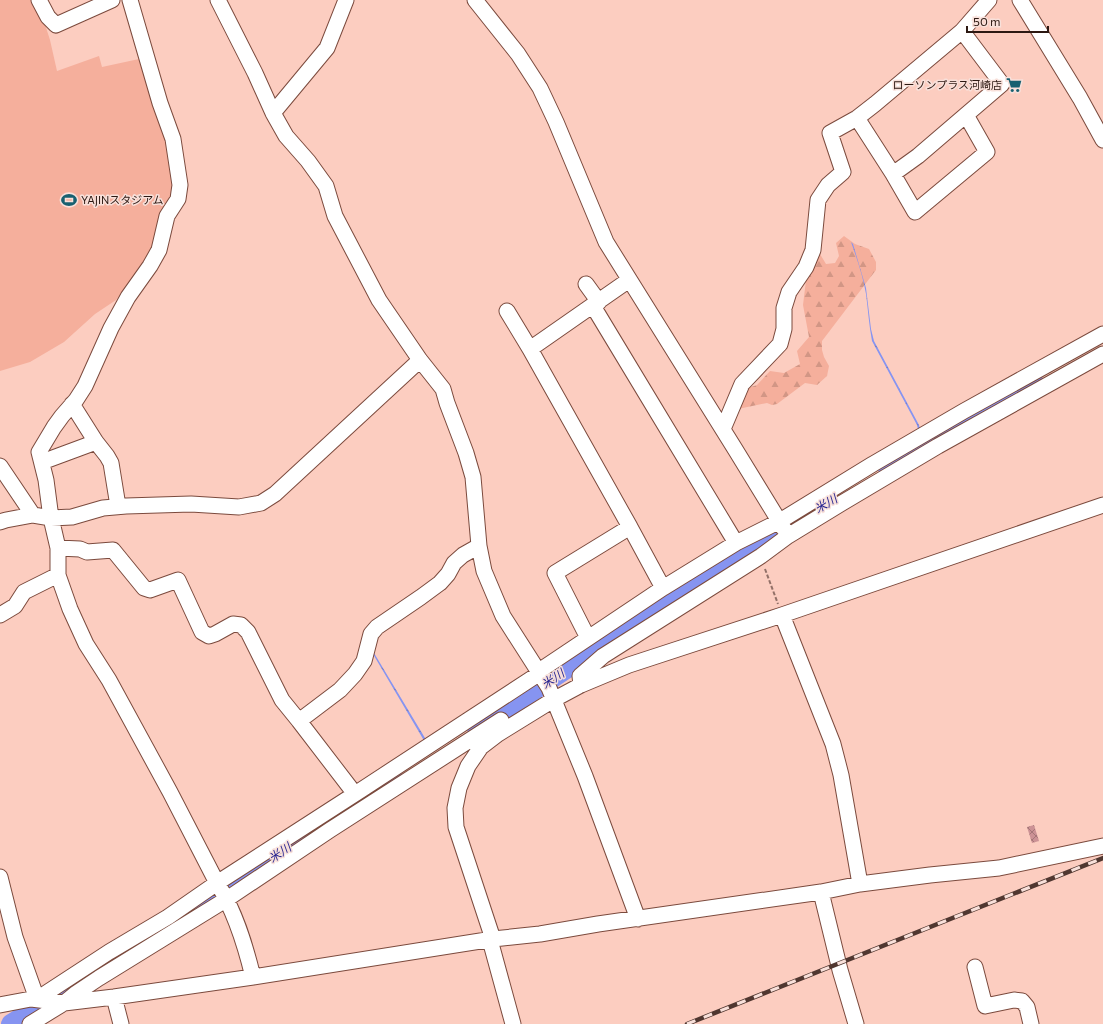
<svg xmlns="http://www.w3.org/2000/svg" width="1103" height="1024" font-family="Commissioner,'Noto Sans JP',sans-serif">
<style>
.forest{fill:url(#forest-firs)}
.pitch{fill:#f5af9c}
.water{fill:url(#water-ripples)}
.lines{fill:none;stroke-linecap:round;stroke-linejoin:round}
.river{stroke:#8694f1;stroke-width:20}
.building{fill:url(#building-cross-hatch)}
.minor-casing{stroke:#7b4a3d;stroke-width:17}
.path{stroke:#927067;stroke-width:2;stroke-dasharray:4 2;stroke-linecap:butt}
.minor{stroke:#fff;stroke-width:15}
.rail-casing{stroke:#503730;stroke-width:4.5}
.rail{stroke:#f8e0da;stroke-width:3;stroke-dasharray:9;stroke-linecap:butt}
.labels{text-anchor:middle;stroke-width:3;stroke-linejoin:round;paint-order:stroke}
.poi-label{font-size:11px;fill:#2c1812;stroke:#f8e0da;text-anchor:end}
.water-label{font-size:12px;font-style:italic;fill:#2b2892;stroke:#f8e0da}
</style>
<defs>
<pattern id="forest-firs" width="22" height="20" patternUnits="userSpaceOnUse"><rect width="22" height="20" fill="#f5af9c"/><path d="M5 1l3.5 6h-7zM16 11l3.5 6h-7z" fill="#d29685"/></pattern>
<pattern id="water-ripples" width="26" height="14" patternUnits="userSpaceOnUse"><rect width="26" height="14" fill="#8694f1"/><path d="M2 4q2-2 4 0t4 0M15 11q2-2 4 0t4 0" fill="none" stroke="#6e78c2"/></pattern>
<pattern id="building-cross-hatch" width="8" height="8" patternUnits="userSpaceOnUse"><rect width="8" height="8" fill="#cc9295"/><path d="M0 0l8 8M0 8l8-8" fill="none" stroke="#a67678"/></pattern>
</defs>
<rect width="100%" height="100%" fill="#fccdc0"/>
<path class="forest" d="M844,236L855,244L869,249L876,262V270L822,341V350L824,357L829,366L827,376L817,385L805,383L777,404L772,405L767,403L738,409L745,389L757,385L770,371L784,373L800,364L797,351L809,337L803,305L807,272L816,254H820L826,264L835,263L839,256L836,243Z"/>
<path class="pitch" d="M0,0H32L42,15L50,40L57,71L99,56L102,67L139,59L146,74L166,142L174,185L172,197L153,248L142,266L116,300L95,314L64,342L30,362L0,371Z"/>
<path class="water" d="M851,242L853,244L866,288L871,329L874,341L919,425L921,433H919L917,425L872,341C869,325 868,310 866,294C863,276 857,259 851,242Z
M374,653L428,743L426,744L373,654Z"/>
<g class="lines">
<path class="river" d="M888,468L947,431L1035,384
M477,728C584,657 691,585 802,519
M11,1024L187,915L334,817L394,780"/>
</g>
<path class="building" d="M1034,825L1039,841L1032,843L1027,827Z"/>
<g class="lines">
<defs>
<path id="minor" d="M39,0L48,17L56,25L112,0
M130,0L160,103L173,139L180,185L178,199L167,216L159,250L150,266L128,297L111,328L85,386L76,400L62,416L54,427L39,452L46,480L51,518L58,548V575L70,609L86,644L109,680L170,792L217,883C235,911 245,944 253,977
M218,0L255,73L273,113L286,136L308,161L326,186L335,216L379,300L420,360L443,389L447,403L466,453L473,477L479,546L484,571L503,616L549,688L585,776L638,919
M475,0L518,54L540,88L556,122L606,242L735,449L784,529
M1020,0L1080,98L1103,140
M273,113L327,48L346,0
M857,118L893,174L918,156L1002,84L962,31
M893,174L915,212L987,152L966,115
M629,280L530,349L630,527
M586,284L599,302
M593,306L736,543
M507,311L530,349
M72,404L96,442L107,456L111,463L118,506
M723,429L742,384L780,344L784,329V308L789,292L806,267L813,250L818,200L828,185L843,172L830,133L857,118L875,104L962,31L989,0
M42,462L96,442
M0,466L33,515
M0,522L6,520L33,515L51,518L72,517L103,508L126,506L191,504L239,507L261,503L275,494L420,360
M58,548L80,549L87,552L113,550L144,588L150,590L178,580L202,632L209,636L215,634L233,624L241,625L248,632L282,700L299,721L340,690L355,674L364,661L371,634L377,627L421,597L440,583L448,574L454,563L463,555L479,546
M0,615L15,606L24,592L58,575
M782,615L833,744L841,775L860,884
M588,638L555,573L630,527L663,588
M539,671L663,588L736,543L780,521L873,464L964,411L1103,334
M581,685L580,676L603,656L761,556L788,536L842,503L938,446L1103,354
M355,794L540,673
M0,877L15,937L37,999L109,952L168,917L217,883L355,794L299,721
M821,892L840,970L856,1024
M493,939L456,827L455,808L459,788L468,766L481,747L498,734L553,700L581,685L629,665L782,615L1103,505
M490,940L513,1024
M975,967L985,1006L1014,1000L1022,1001L1027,1007L1031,1024
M114,997L121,1024
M0,1005L31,999L64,1003L114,997L253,977L493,939L540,934L598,924L821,892L860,884L930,875L999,868L1103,846
M30,1024L64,1003L75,994L99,978L227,899L330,830L501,720"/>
</defs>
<use href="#minor" class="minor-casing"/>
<path class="path" d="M765,569L778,604"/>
<use href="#minor" class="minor"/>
<defs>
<path id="rail" d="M687,1024L1103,858"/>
</defs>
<use href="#rail" class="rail-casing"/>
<use href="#rail" class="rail"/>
</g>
<defs>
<symbol id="supermarket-bare" viewBox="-9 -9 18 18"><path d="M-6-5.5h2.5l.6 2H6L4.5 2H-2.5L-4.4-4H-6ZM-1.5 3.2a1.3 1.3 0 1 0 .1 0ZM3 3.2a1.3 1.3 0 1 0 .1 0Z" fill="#186070" stroke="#f8e0da" stroke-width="2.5" paint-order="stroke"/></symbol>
<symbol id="stadium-bare" viewBox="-9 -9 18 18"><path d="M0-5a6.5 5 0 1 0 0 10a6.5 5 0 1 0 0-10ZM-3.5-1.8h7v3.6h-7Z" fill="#186070" stroke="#f8e0da" stroke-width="2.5" paint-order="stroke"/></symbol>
</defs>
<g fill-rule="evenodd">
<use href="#supermarket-bare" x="1003" y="74" width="22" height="22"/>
<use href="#stadium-bare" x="58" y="189" width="22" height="22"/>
</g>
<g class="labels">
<g class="poi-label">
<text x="1002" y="89">ローソンプラス河崎店</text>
<text x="81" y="204" text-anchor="start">YAJINスタジアム</text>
</g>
<g class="water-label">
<text transform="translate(826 504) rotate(-31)" y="4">米川</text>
<text transform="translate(553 679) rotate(-33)" y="4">米川</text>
<text transform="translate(280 853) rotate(-34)" y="4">米川</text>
</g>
</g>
<path d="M967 26v6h81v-6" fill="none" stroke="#2c1812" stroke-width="2"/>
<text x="973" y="26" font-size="12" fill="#2c1812" stroke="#f8e0da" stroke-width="3" paint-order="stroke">50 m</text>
</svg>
